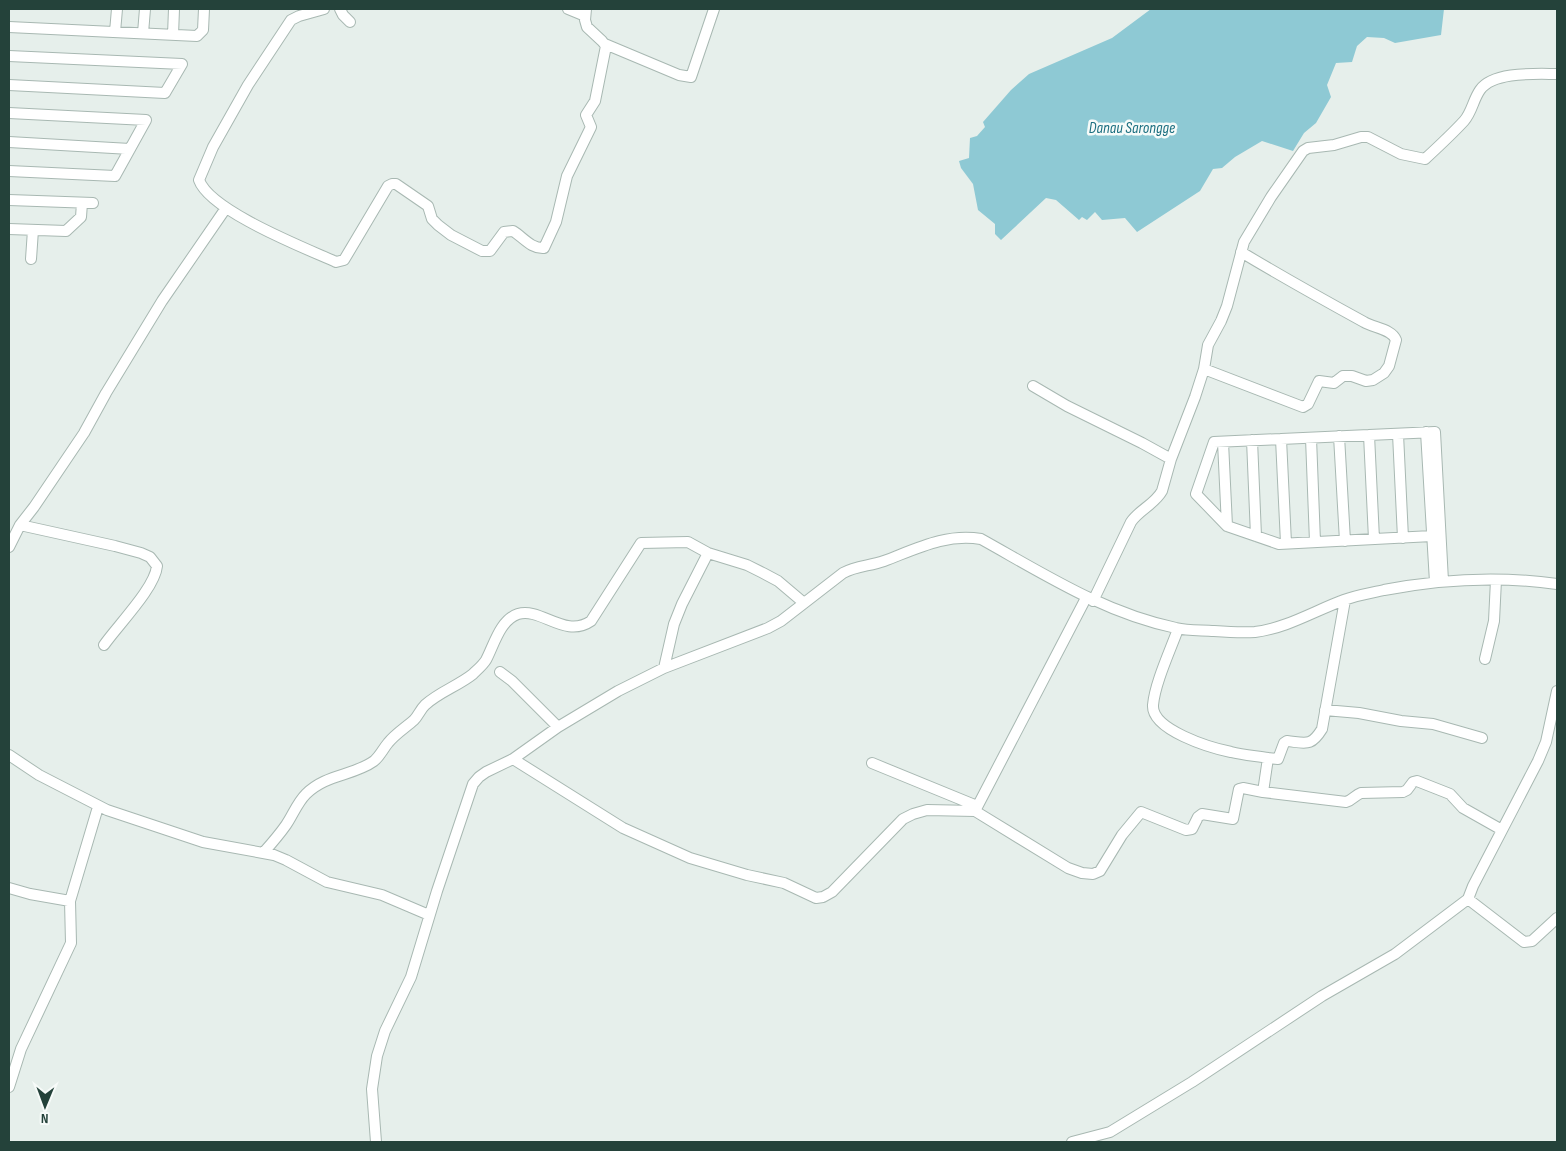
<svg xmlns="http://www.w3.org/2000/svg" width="1566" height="1151" font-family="'Sofia Sans Condensed',sans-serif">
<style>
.water{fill:#8ec9d4}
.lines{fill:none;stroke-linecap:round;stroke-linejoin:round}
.minor-casing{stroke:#a8b8b2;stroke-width:12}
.minor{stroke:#fff;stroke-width:10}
.labels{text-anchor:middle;stroke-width:5;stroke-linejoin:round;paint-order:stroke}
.water-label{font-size:16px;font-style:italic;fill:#1c6f80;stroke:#f7fbf9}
</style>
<rect width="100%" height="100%" fill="#e6efeb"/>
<path class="water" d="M1151,9H1444L1441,35L1395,43L1384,38L1367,37L1357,46L1352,62L1336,63L1327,85L1331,97L1316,123L1304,133L1293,151L1262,141L1235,157L1222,168L1213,169L1200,191L1137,232L1125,218L1102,220L1095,212L1087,220L1082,217L1079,220L1056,200L1046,198L1001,240L995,234V224L978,210L973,184L961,168L959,161L969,158L970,138L977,136L985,127L983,122L1011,90L1029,74L1112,38Z"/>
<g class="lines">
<defs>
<path id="minor" d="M324,9L299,16L291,20L248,85L213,147L199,180C210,211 305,248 336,262L344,260L388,186L392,184H396L428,206L432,219L438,225L451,235L482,251H490L504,232L513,231C523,237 531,249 544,248L556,222L567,176L591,127L586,115L595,101L606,46L602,41L587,27L585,20L586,9
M340,9L343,15L350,22
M568,9L585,16
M9,27L197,36L203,30L204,9
M115,32L117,9
M143,33L145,9
M173,35L174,9
M605,44L679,75L691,77L714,9
M9,56L182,64L165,93L9,85
M9,113L146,120L115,176L9,171
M9,142L130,149
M9,200L93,203
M9,229L66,231L81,217L82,203
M31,259L33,230
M1204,369L1303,407L1308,404L1319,381L1334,383L1343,376H1352L1366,381L1373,380L1384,373L1389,366L1396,340C1392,329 1374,328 1364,322C1322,299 1281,276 1241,252
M1033,386L1067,406L1142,443L1171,459L1162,491C1155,504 1139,510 1131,522L1093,601
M1426,432L1435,582
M1398,434L1403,538
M1369,435L1374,539
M1339,436L1345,541
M1311,438L1315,542
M1281,439L1286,543
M1252,440L1256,536
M1223,442L1227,526
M1171,459L1195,397L1204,369L1208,345L1221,321L1227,306L1244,242L1271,197L1303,151L1308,148L1334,145L1361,137H1368L1401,154L1425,159C1438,147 1452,134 1464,121C1472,112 1473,100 1480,90C1493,71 1537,74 1557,74
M20,525L115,546L141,553L150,557L157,566C155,588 118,625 104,645
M1432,536L1279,544L1227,526L1196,494L1214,442L1435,432L1443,581
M9,547L20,525L34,507L84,433L106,393L162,301L226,208
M1178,629C1170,651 1155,683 1153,705C1151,730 1211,748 1231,752C1243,755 1256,756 1268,758
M1485,659L1494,621L1496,580
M664,668L674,624L682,604L708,553
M500,672L512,681L558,727
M1325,710L1359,713L1401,721L1433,724L1482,738
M9,755L39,775L107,810L203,842L274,855L286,860L327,882L382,895L429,915
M513,759L623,828L690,858L747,875L784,883L816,898L823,897L832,892L903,819L913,814L927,810L975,811L1068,868L1082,873L1093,874L1100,871L1122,835L1141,812L1186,830L1192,829L1198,817L1202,814L1233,819L1239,789L1243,788L1263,792L1268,758L1278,759L1284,743L1287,741C1306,743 1311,747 1322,729L1345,600
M872,763L977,806
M1263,792L1346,802C1353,800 1355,795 1361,793L1403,792L1407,790L1413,782L1417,781L1450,794L1463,808L1502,830
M975,811L1086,598
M264,852C272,843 279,835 286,825C293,815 297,803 306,794C326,774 353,776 374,761C380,756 383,749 388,743C395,734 405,728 414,720C418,716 420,710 425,705C439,692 458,686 473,674C477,670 483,665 486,660C494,645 500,620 518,614C541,607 565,639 591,621L641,543L688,542L708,553L747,565L763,573L778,581L804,603
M9,888L30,894L70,901
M1468,899L1524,942L1532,941L1557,918
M9,1087L21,1049L71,943L70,901L98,807
M376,1142L372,1089L377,1056L385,1031L411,977L437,891L473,784L479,777L486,772L513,759L558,727L618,691L664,668L768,628L781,621L843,573C856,566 870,566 884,561C916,549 946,533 981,539C1044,574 1104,613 1176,628C1188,631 1202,630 1214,631C1227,632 1242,633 1255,632C1287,628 1314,611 1344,600C1357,595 1371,593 1384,590C1441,579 1500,576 1557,584
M1072,1142L1110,1132L1192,1082L1322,996L1395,954L1468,899L1473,886L1538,761L1546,742L1557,691"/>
</defs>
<use href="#minor" class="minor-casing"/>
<use href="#minor" class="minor"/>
</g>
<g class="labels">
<g class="water-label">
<text x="1132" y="133">Danau Sarongge</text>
</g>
</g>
<rect width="1566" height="1151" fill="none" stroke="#24423a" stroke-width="20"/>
<g transform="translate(45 1106) rotate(181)" stroke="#f7fbf9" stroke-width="4" paint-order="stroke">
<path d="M0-4L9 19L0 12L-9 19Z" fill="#24423a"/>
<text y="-8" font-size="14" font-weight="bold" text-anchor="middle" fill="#24423a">N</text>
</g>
</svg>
